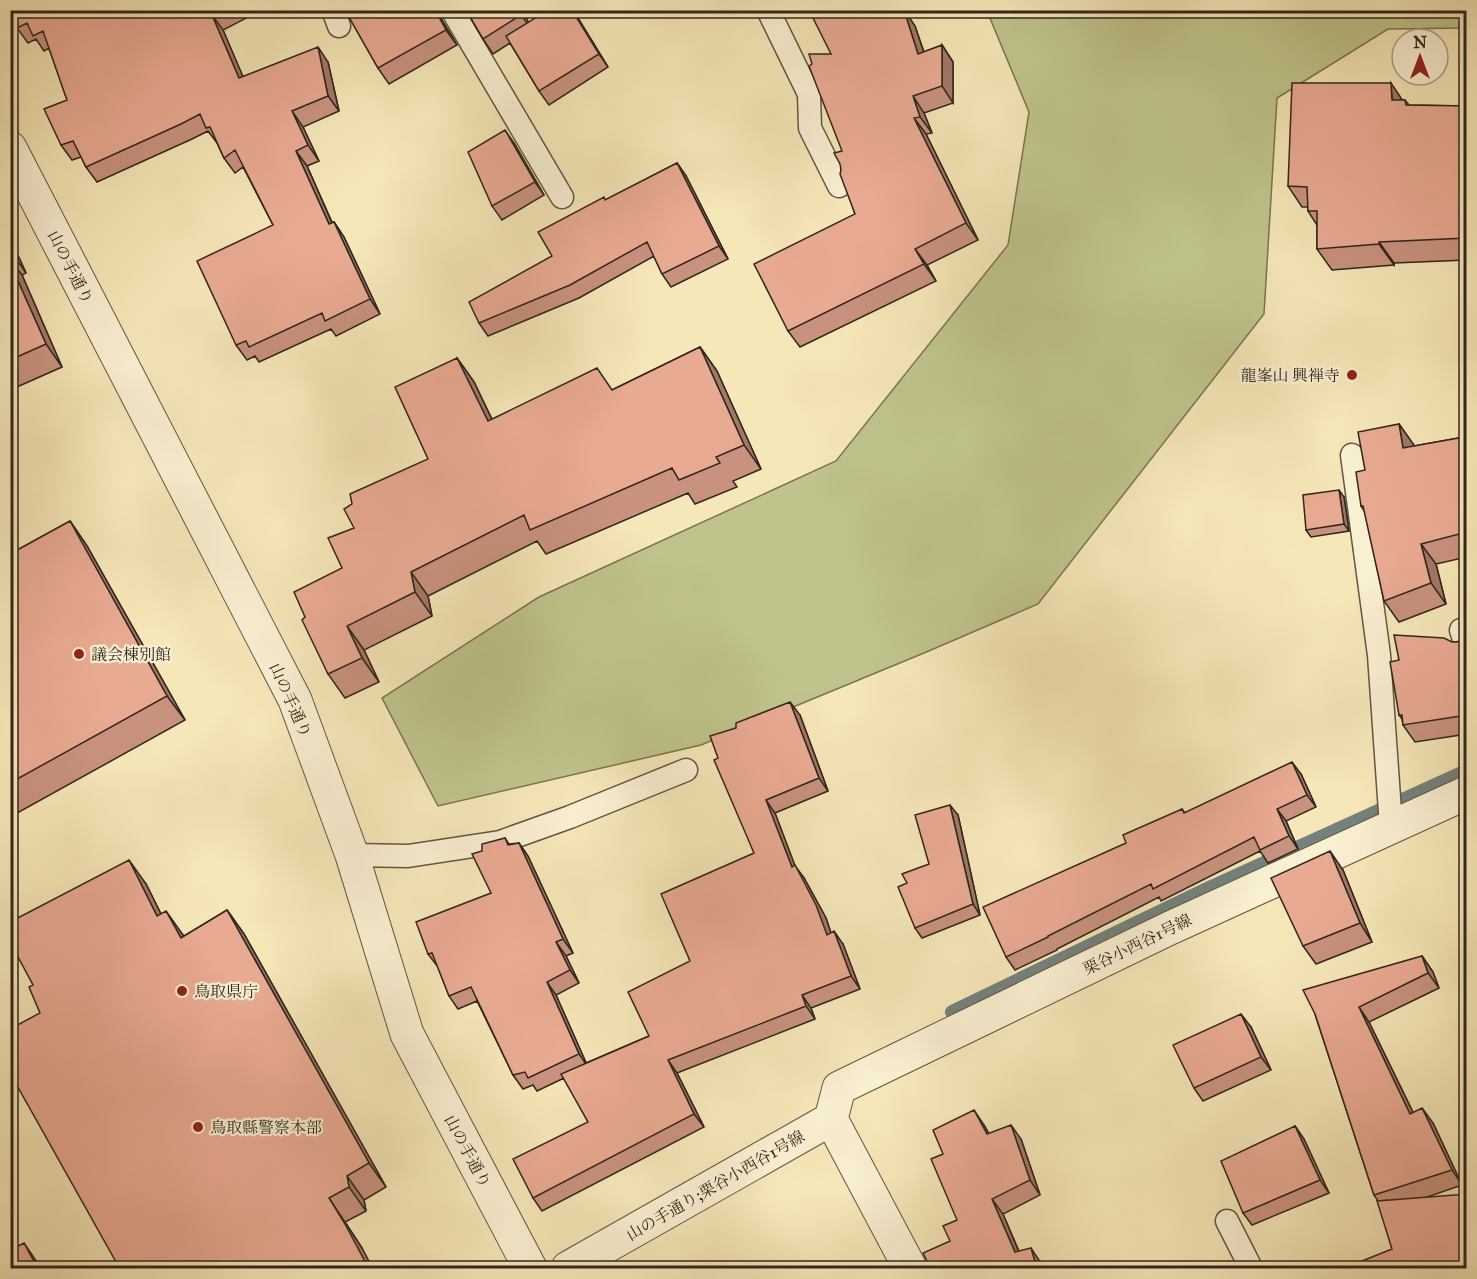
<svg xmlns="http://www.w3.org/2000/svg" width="1477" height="1279" font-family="'IM FELL Great Primer','Noto Serif JP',serif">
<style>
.green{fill:#c0c48c;stroke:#787555;stroke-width:1.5}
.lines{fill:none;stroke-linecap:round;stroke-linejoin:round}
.stream{stroke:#74817c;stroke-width:14}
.service-casing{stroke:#625644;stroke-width:25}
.minor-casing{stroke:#625644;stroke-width:35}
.service{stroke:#f9efd1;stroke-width:22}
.minor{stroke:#f9efd1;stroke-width:33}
.wall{fill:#c8927e;stroke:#30261e;stroke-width:1.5}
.shaded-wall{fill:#a37766;stroke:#30261e;stroke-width:1.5}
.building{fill:#e9aa92;stroke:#30261e;stroke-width:1.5}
.poi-dot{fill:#8f2418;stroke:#f9efd1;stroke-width:2}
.labels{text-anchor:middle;stroke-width:4.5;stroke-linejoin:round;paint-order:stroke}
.street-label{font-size:16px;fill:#30261e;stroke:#f9efd1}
.poi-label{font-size:16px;fill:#30261e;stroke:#f9efd1;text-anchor:start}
</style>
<rect width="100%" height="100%" fill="#f6e7b8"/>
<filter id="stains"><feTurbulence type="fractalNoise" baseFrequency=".00333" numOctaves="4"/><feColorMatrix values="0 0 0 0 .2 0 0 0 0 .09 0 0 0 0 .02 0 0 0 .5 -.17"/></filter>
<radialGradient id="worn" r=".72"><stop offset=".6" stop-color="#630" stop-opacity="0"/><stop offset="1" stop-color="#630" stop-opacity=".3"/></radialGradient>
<path class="green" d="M987,11H1466V28L1388,29L1277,98L1264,314L1038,604L924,653L701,745L438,806L382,698L539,597L836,461L1008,245L1029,112Z"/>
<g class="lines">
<path class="stream" d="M952,1012L1209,888L1466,771"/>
<defs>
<path id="service" d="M333,10L339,26
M452,10L562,197
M768,10L809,94L810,128L839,186
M1352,455L1379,655L1391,826
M1461,630L1466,646
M352,855L408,856L500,842L570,817L686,770
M1227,1221L1251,1268"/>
<path id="minor" d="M10,148L295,700L352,855L407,1034L530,1268
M831,1119L839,1088L1170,928L1466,793
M831,1119L910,1268
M568,1268L831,1119"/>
</defs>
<use href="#service" class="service-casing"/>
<use href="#minor" class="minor-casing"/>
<use href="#service" class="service"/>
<use href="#minor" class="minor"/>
</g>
<path class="wall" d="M10,10H257L258,12L223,30L243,77L328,62L339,111L303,127L319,161L307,166L332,222H334L344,237L380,314L336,336L331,329L259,362L255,356L247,360L236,345L273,225L243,167L235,173L224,158L217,143L208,131L192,139L97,182L86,167L81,157L72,160L61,145L67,100L49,48L44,51L36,39L28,43L17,28Z
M345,10H439L440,17L457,45L389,84L378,68Z
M466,10H523L528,23L573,10L608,67L549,105L539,91L510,43L493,54L483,39Z
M904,10L915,26L924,52L942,45L953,62V103L924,113L932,133L926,134L978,240L927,265L936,281L800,347L788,331L855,214L841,170L842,151L831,54L898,11Z
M1403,100H1405L1409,105L1467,106V260L1394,263V265L1332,270L1317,249V225L1308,211V207H1302L1288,186Z
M514,143L544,195L502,220L492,206Z
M677,163L686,176L728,259L671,287L662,274L654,256L579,298L488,336L479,323L552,256L605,200Z
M10,238L26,273L22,275L62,367L10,390Z
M700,347L717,371L761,469L733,481L737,487L695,504L688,493L546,554L537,541L428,596L432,616L364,650L379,682L345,698L328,674L305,617L342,568L354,528L428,459L457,358L474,382L492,419L612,390Z
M1467,370V557L1436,564L1446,604L1399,622L1384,601L1365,512L1361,506L1365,470L1399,424L1414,446L1464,437Z
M1344,497L1349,531L1311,537L1306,530Z
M70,521L87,546L185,720L10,817V554Z
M1467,639V734L1415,742L1403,725L1402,719L1399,715V660L1452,642H1457Z
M800,715L828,791L775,813L795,866L804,878L826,918L831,933L843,944L860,989L811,1008L815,1019L677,1073L704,1127L542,1211L533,1198L588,1122L564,1078L537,1091L533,1085L523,1089L513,1075L477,1001L458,1009L449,996L438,967L428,954L491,893L482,851L505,838L509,844L519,843L528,856L573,953L566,956L579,983L556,995L586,1063L649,1036L690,961L754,853L718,758Z
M1301,774L1316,807L1286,821L1298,849L1268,863L1260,851L1161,901L1159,897L1057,949V950L1015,970L1006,957L1126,843L1182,809L1185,813Z
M958,815L980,915L922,938L915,928L907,883L929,864Z
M1343,870L1372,942L1316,964L1303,946Z
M146,884L161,914L184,936L227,910L244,934L386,1187L364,1200L366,1211L345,1222L362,1248L40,1013L33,985Z
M1422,956L1433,972L1439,988L1369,1022L1413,1112L1433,1123L1462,1185L1424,1198L1392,1249L1378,1201L1374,1195L1315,1014Z
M1251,1027L1271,1070L1203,1101L1194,1088Z
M984,1125L989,1134L1021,1139L1040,1195L1003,1214L1019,1251L1041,1263L950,1241L957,1220L943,1154Z
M1295,1126L1304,1139L1329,1193L1252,1225L1243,1213Z"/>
<path class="shaded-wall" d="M435,10H439L440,17L457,45L446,30Z
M519,10H523L532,30L521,15Z
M572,10H573L608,67L599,54Z
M904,10L915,26L930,71L918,54Z
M212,15L223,30L250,93L239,78Z
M942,45L953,62V103L942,86Z
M318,47L328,62L339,111L328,96Z
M1391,83L1405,104L1392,100Z
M913,96L924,113L932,133L920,117Z
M292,111L303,127L319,161L308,145Z
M914,118L926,134L978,240L966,223Z
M505,130L514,143L544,195L535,182Z
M296,151L307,166L339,239L329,224Z
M677,163L686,176L728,259L719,246Z
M334,222L344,237L380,314L370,299Z
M10,238L26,273L10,250Z
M1379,242L1394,263V265L1379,244Z
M915,249L927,265L936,281L924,264Z
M10,259L22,275L62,367L46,344L10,263Z
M700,347L717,371L761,469L744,445Z
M457,358L474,382L504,445L488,421Z
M1399,424L1414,445L1417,469L1403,448Z
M1339,490L1344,497L1349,531L1344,524Z
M70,521L87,546L185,720L167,696Z
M1421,544L1436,564L1446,604L1431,583Z
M411,572L428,596L432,616L415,592Z
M347,626L364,650L379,682L362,658Z
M790,702L800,715L828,791L819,778Z
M1292,762L1301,774L1316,807L1307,795Z
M766,800L775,813L795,866L804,878L826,918L836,948L827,935L792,867Z
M950,805L958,815L980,915L973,904Z
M1277,809L1286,821L1298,849L1289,836Z
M519,843L528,856L573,953L563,939Z
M1330,851L1343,870L1372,942L1360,923Z
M129,860L146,884L174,940L157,916Z
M227,910L244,934L386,1187L369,1163Z
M166,911L183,935L198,962L181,938Z
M834,931L843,944L860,989L851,976Z
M556,942L566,956L579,983L570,970Z
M1422,956L1433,972L1439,988L1428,973Z
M547,982L556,995L588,1067L579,1054Z
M802,995L811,1008L815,1019L806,1006Z
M1359,1007L1369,1022L1421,1129L1410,1114Z
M1241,1014L1251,1027L1271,1070L1261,1057Z
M668,1060L677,1073L704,1127L694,1114Z
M1422,1108L1433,1123L1462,1185L1452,1170Z
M974,1110L984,1125L998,1149L987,1134Z
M1011,1125L1021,1139L1040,1195L1030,1180Z
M1295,1126L1304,1139L1329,1193L1320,1180Z
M347,1176L364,1200L366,1211L349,1187Z
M329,1198L362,1248L373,1269H369Z
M992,1199L1003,1214L1025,1267L1015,1252Z
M24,1243L41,1268V1269H38Z
M1031,1248L1041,1263L1043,1269H1037Z"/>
<path class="building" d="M10,10H221L212,15L239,78L318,47L328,96L292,111L308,145L296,151L329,224L334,222L370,299L325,321L322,313L249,347L246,341L236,345L197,261L273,225L235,150L224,158L210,127L206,128L200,114L181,124L86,167L73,141L61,145L44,109L67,100L43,31L33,36L27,23L17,28L10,14Z
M345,10H435L446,30L378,68Z
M466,10H519L521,15L483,39Z
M548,10H572L599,54L539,91L506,36Z
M809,10H895L896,13L901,10H904L918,54L942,45V86L913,96L920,117L914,118L966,223L915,249L924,264L788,331L754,264L855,214L840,174L841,170L840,164L834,153L842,151L809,66L812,64L809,54H831Z
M1292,83H1391L1392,100H1405L1406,105L1467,106V238L1379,242V244L1317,249V211H1308L1307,187L1288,186Z
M505,130L535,182L492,206L468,152Z
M677,163L719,246L662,274L647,242L570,285L479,323L469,302L552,256L538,232L604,197L605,200Z
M10,263L46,344L10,360Z
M700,347L744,445L716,457L720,463L679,480L672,468L530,530L524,515L411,572L415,592L347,626L362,658L328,674L302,620L305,617L294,592L342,568L328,538L354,528L344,509L352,504L350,494L428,459L395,387L457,358L488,421L597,368L612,390Z
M1465,370H1467V532L1421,544L1431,583L1384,601L1363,506H1361L1356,472L1365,470L1358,432L1399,424L1403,448L1464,437Z
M1339,490L1344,524L1306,530L1303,495Z
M70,521L167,696L10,783V554Z
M1394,635L1444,638L1452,642H1457L1462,639H1467V715L1403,725L1402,715H1399L1390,662L1399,660Z
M790,702L819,778L766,800L792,867L795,865L816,905L827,935L834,931L851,976L802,995L806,1006L668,1060L694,1114L533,1198L513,1159L588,1122L561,1074L649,1036L628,992L690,961L661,894L754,853L714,760L718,758L710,736L736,728V723Z
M1292,762L1307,795L1277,809L1289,836L1260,850L1254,837L1153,889L1151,884L1048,936V937L1006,957L983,907L1126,843L1123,835L1182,809L1184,813Z
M950,805L973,904L915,928L898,887L907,883L902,874L929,864L915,815Z
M505,838L508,845L519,843L563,939L556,942L570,970L547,982L579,1054L528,1078L525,1072L513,1075L471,987L449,996L432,953L428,954L416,922L491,893L472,854L482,851V844Z
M1330,851L1360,923L1303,946L1271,878Z
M129,860L157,916L166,911L181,938L227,910L369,1163L347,1176L349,1187L329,1198L345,1224L369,1269H120L10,1073V1029L40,1013L29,987L33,985L10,942V922Z
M1422,956L1428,973L1359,1007L1410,1114L1422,1108L1452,1170L1374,1195L1315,1014L1303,990Z
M1241,1014L1261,1057L1194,1088L1173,1045Z
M974,1110L987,1134L1011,1125L1030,1180L992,1199L1015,1252L1031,1248L1037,1269H931L923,1253L950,1241L943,1226L957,1220L931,1159L943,1154L933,1130Z
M1295,1126L1320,1180L1243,1213L1221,1161Z
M1467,1194V1269H1353L1352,1265L1392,1249L1377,1201Z
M24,1243L38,1269H10V1250Z"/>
<g class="poi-dot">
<circle cx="1352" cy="375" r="6"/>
<circle cx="79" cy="654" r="6"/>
<circle cx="182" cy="991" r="6"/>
<circle cx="198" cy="1127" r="6"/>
</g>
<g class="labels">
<g class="street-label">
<text transform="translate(71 267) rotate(63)" y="6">山の手通り</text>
<text transform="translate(291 700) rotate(66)" y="6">山の手通り</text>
<text transform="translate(1137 944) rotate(-26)" y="6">栗谷小西谷1号線</text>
<text transform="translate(468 1151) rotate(62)" y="6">山の手通り</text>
<text transform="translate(715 1185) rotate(-30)" y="6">山の手通り;栗谷小西谷1号線</text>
</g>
<g class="poi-label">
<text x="1340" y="381" text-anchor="end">龍峯山 興禅寺</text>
<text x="91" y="660">議会棟別館</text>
<text x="194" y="997">鳥取県庁</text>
<text x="210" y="1133">鳥取縣警察本部</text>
</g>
</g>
<rect width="1477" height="1279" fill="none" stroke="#f6e7b8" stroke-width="36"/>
<rect x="12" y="12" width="1453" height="1255" fill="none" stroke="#30261e" stroke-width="3"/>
<rect x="18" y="18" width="1441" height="1243" fill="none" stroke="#30261e" stroke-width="1.5"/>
<g transform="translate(1420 57)"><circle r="28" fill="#f9efd1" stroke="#a99f89" stroke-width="1.5"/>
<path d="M0-4.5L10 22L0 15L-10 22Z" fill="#8f2418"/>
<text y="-9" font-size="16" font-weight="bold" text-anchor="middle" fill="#30261e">N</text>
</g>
<rect width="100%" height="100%" filter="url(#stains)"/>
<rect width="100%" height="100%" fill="url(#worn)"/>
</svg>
